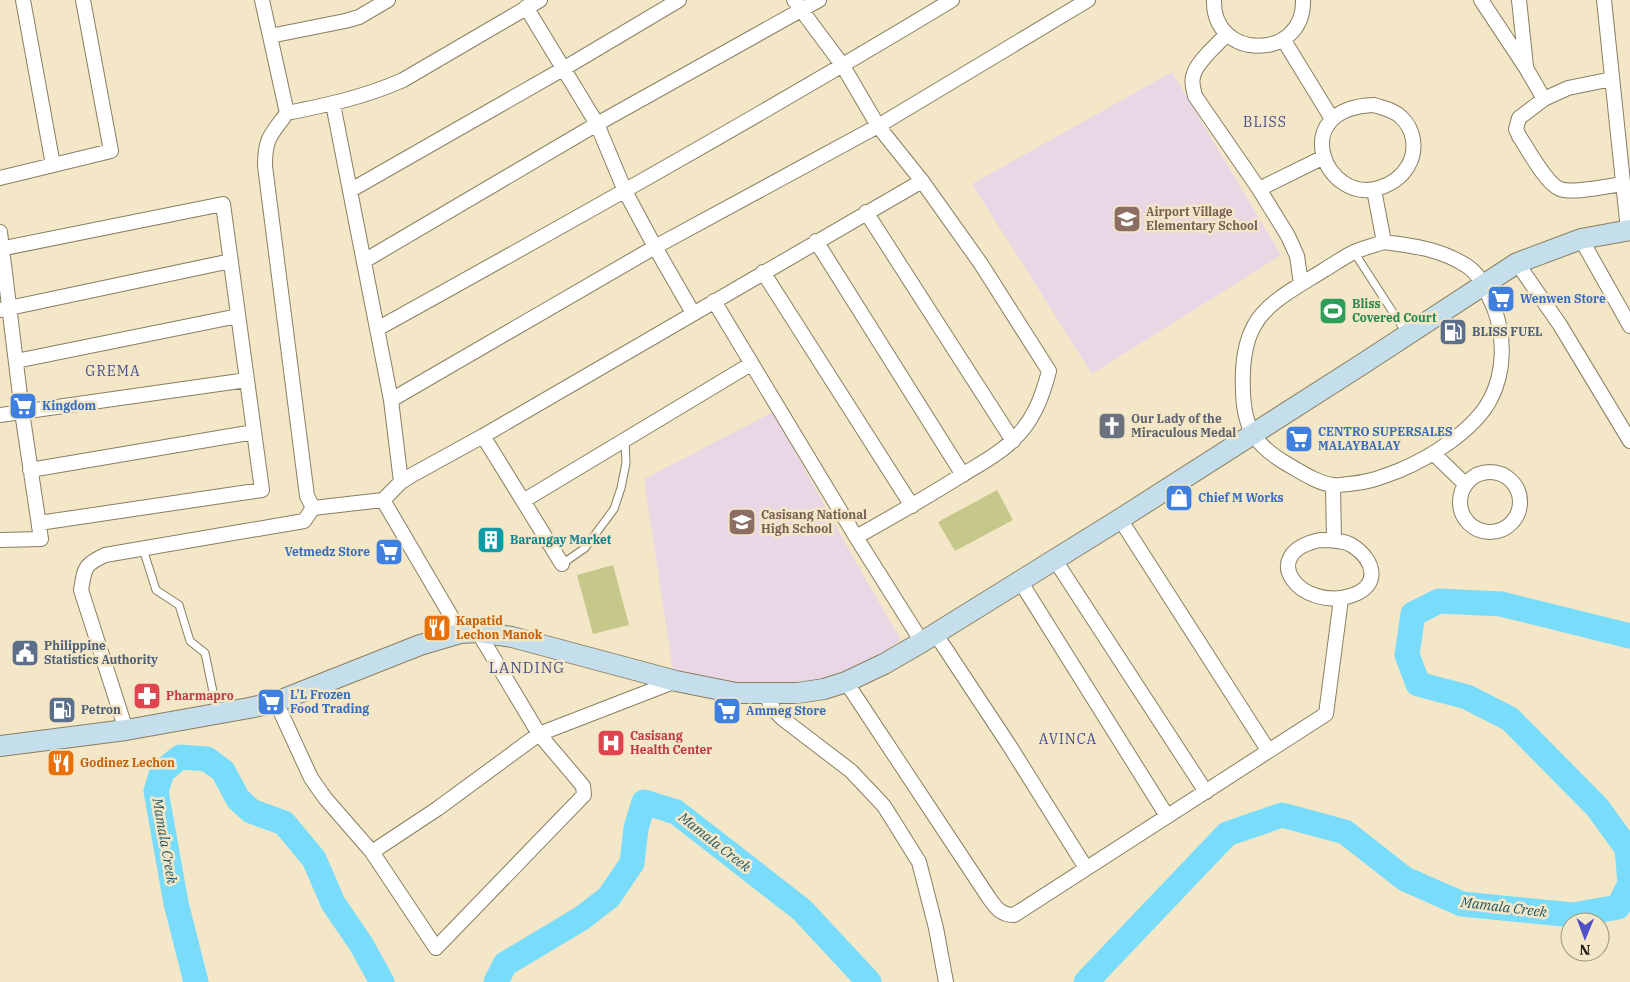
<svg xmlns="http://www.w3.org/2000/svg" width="1630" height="982" font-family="'IBM Plex Serif',serif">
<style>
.education{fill:#ead7e6}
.grass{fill:#c5c88a}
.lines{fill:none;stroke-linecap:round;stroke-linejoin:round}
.river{stroke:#7adcfb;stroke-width:25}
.lane-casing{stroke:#897e61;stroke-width:9}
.street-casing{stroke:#897e61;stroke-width:16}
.secondary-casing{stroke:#897e61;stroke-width:22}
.lane{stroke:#fff;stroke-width:7}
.street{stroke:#fff;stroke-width:14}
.secondary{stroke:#c5deeb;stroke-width:20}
.labels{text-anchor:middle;stroke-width:5;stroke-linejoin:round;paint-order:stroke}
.education-label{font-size:12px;font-weight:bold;fill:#785e54;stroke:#f3e7c7;text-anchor:start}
.shop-label{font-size:12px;font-weight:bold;fill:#366cbe;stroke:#f3e7c7;text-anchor:start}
.leisure-label{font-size:12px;font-weight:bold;fill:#27864d;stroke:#f3e7c7;text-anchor:start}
.service-label{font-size:12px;font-weight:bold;fill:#4e5e75;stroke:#f3e7c7;text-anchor:start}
.worship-label{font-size:12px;font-weight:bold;fill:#5b616d;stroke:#f3e7c7;text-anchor:start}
.culture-label{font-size:12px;font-weight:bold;fill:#0d838f;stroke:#f3e7c7;text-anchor:start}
.food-label{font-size:12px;font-weight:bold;fill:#c56008;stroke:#f3e7c7;text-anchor:start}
.health-label{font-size:12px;font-weight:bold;fill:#be3a42;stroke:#f3e7c7;text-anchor:start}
.neighbourhood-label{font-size:14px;letter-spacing:1px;fill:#4a4f8d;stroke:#f3e7c7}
.water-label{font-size:14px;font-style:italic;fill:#205768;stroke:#f3e7c7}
.quarter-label{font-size:15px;letter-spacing:1px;fill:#4a4f8d;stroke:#f3e7c7}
</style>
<rect width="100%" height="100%" fill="#f3e7c7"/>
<path class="education" d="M1172,72L1281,255L1092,374L972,184Z
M773,412L858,566L901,640L849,675L822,684L750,688L673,671L644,479Z"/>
<path class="grass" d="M997,490L1013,520L955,551L938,522Z
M613,565L629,625L593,634L577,575Z"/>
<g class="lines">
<path class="river" d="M196,982L176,903L156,791L162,772L180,757L207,759L223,771L238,799L251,811L284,823L314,859L333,903L361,944L382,982
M496,982L505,964L582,918L609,897L632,863L636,828L644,802L676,812L802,910L869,982
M1086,982L1227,834L1282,815L1345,832L1405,879L1462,904L1573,915L1618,907L1630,884L1627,848L1597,807L1510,719L1467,697L1418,684L1407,655L1413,614L1439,601L1501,604L1630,636"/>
<defs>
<path id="lane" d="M1354,252L1407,334
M143,549L156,590L179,605L190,641L205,653L217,711
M562,564L585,548L614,509L621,488L626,463L625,440"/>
<path id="street" d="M23,0L53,165
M262,0L287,113
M794,0L843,66L878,126L922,181L981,264L1049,371C1042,398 1033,422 1012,441C998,455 978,465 962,475C927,497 892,517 856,537
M1214,0C1212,61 1305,61 1303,0
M1481,0L1526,68L1544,99L1568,88L1612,79
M1519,0L1526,66
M1604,0L1628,230
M526,7L597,124L625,191L655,247L693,313
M1227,34C1217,45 1195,63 1193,77C1191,84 1194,90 1195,96L1259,189L1288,236L1297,256L1301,284
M270,36L345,21L359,17L388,0
M1283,39L1332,119
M1544,99L1519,118L1516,129L1519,136C1528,149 1546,184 1560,189C1573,194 1608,186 1623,184
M333,104L391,400L401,482
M1374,105C1383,108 1394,110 1401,117C1415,130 1417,151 1408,166C1401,178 1392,184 1379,188C1325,205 1286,108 1374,105Z
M0,178L111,151L83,0
M1259,189L1324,157
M351,190L563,69L679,0
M1374,190L1384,242
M866,212L1013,441
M0,232L22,412L41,539L0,540
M1581,239L1630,326
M816,241L963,475
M1384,242C1415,246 1440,249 1467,266C1481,275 1487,293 1494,308C1505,337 1505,372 1490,400C1474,430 1430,458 1398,471C1379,478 1370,482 1349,484C1344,484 1338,486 1333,485C1317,483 1301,472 1287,464C1255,445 1244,429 1243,391C1242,370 1243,346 1254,326C1267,301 1301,285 1324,270C1334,264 1344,257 1354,252C1364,248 1375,245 1384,242Z
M0,249L223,204L262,490L39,523
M364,261L597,124L819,0
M1517,263L1560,325L1630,441
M763,272L912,506
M714,301L856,537L922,642
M0,310L231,261
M377,329C570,222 763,114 952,0
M16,361L238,316
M391,400L655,247L878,126L1088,0
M0,415L247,380
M483,436L562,564
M1433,453L1465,484
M30,470L254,432
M1460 502a30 30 0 1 1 60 0a30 30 0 1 1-60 0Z
M1333,485L1334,540
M383,500L461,633
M523,501L751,364
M313,508L307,496L265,166C265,137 271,135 287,113C327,105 365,97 403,80L540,0
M1120,519L1268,750
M1320,540C1330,540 1344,540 1353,546C1374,560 1381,585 1353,595C1301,613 1255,554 1320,540Z
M1055,560L1206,792
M1020,581L1167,816
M935,633L1009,745L1086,868
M846,682L989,898C996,908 1001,915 1014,915L1326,714L1341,599
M765,694L774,710L783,719L851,771L884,806L919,862L936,928L946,982
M276,702L311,778L325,798L372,852L436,948L584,795L583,786L539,734L478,632
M126,730L81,590C85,567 84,565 105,555L304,521L313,508L383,500L401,482L412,475L483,436L922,181
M372,852L437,809L539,734L676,681"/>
<path id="secondary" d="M0,746L126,730L249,708L276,702L420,645L461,633L478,632L512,637L676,681L736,693H798L824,689L846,682L884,664L922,642L1120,519L1364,363L1517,263L1581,239L1630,230"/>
</defs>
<use href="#lane" class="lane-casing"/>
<use href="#street" class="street-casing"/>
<use href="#secondary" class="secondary-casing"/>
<use href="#lane" class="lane"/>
<use href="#street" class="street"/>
<use href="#secondary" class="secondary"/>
</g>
<defs>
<symbol id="school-square" viewBox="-11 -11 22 22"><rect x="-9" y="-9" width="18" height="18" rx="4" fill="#8d6e63" stroke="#f3e7c7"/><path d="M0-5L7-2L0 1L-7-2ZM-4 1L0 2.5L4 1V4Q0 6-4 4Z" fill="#fff"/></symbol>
<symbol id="supermarket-square" viewBox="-11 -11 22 22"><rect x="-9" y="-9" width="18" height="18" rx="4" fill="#3f7fe0" stroke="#f3e7c7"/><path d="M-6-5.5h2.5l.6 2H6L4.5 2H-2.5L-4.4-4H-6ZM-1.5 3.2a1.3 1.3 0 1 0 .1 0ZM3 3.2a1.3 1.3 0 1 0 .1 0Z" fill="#fff"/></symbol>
<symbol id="stadium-square" viewBox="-11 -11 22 22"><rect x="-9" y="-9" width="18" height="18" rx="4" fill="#2e9e5b" stroke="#f3e7c7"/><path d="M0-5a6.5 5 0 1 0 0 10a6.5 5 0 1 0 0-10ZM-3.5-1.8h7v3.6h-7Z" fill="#fff"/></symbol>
<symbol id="fuel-square" viewBox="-11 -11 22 22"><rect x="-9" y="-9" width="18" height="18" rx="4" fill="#5c6f8a" stroke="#f3e7c7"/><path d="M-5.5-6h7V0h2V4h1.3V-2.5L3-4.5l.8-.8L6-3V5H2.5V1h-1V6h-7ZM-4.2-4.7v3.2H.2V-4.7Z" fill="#fff"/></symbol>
<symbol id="church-square" viewBox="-11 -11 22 22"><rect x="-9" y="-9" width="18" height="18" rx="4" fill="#6b7280" stroke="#f3e7c7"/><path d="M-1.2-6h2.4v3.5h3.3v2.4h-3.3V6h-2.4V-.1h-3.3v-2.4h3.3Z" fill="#fff"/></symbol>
<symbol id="shop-square" viewBox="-11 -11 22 22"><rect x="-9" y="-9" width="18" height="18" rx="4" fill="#3f7fe0" stroke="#f3e7c7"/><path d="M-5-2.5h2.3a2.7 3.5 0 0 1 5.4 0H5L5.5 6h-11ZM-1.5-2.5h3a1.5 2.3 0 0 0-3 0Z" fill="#fff"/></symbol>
<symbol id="building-square" viewBox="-11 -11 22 22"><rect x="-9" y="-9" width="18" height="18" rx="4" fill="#0f9aa8" stroke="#f3e7c7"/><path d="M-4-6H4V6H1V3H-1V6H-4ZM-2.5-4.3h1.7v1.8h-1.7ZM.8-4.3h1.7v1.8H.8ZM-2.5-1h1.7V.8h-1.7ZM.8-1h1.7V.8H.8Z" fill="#fff"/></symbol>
<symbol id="restaurant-square" viewBox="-11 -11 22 22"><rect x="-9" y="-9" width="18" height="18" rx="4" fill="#e8710a" stroke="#f3e7c7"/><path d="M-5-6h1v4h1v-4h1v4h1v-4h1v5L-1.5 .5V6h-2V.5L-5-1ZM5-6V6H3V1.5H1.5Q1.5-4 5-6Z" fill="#fff"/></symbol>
<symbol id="civic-square" viewBox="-11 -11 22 22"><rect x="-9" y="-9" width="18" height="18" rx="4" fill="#5c6f8a" stroke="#f3e7c7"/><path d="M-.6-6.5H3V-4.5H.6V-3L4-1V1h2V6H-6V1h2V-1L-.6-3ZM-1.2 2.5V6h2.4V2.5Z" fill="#fff"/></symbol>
<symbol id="pharmacy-square" viewBox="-11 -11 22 22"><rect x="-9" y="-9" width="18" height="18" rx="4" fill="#e0444e" stroke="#f3e7c7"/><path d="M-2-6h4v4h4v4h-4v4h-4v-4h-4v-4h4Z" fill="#fff"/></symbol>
<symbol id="hospital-square" viewBox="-11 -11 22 22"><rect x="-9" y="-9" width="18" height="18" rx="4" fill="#e0444e" stroke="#f3e7c7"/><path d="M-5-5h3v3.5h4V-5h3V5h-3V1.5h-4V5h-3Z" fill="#fff"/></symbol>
</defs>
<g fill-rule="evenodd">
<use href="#school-square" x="1111" y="203" width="32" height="32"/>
<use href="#supermarket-square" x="1485" y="283" width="32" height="32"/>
<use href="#stadium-square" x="1317" y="295" width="32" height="32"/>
<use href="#fuel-square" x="1437" y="316" width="32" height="32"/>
<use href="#supermarket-square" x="7" y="390" width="32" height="32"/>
<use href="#church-square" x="1096" y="410" width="32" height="32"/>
<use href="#supermarket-square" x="1283" y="423" width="32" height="32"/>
<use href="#shop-square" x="1163" y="482" width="32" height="32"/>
<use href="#school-square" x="726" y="506" width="32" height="32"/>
<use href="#building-square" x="475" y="524" width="32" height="32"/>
<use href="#supermarket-square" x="373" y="536" width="32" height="32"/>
<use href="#restaurant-square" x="421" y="612" width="32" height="32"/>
<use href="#civic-square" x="9" y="637" width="32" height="32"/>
<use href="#pharmacy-square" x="131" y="680" width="32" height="32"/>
<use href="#supermarket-square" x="255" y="686" width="32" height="32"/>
<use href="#fuel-square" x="46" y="694" width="32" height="32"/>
<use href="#supermarket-square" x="711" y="695" width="32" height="32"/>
<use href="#hospital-square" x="595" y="727" width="32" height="32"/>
<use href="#restaurant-square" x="45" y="747" width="32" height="32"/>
</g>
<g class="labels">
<g class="education-label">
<text x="1146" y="216">Airport Village<tspan x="1146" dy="14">Elementary School</tspan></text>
<text x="761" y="519">Casisang National<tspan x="761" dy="14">High School</tspan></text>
</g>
<g class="shop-label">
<text x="1520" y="303">Wenwen Store</text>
<text x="42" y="410">Kingdom</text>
<text x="1318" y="436">CENTRO SUPERSALES<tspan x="1318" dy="14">MALAYBALAY</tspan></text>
<text x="1198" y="502">Chief M Works</text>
<text x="370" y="556" text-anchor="end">Vetmedz Store</text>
<text x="290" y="699">L'L Frozen<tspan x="290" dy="14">Food Trading</tspan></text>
<text x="746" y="715">Ammeg Store</text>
</g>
<g class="leisure-label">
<text x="1352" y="308">Bliss<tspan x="1352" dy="14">Covered Court</tspan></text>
</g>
<g class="service-label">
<text x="1472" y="336">BLISS FUEL</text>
<text x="44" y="650">Philippine<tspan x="44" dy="14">Statistics Authority</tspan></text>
<text x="81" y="714">Petron</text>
</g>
<g class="worship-label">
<text x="1131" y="423">Our Lady of the<tspan x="1131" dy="14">Miraculous Medal</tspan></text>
</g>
<g class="culture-label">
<text x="510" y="544">Barangay Market</text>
</g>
<g class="food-label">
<text x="456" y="625">Kapatid<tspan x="456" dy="14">Lechon Manok</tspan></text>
<text x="80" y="767">Godinez Lechon</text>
</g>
<g class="health-label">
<text x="166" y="700">Pharmapro</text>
<text x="630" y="740">Casisang<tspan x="630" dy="14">Health Center</tspan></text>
</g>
<g class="neighbourhood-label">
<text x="1265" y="127">BLISS</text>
<text x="113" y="376">GREMA</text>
<text x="1068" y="744">AVINCA</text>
</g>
<g class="water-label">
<text transform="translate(165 841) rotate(80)" y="5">Mamala Creek</text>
<text transform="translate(715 842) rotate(38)" y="5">Mamala Creek</text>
<text transform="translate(1504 907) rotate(7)" y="5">Mamala Creek</text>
</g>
<g class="quarter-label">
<text x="527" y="673">LANDING</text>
</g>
</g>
<g transform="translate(1585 937) rotate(181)"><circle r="24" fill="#f3e7c7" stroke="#9e957d"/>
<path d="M0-4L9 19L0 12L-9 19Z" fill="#4f4fc6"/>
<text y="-8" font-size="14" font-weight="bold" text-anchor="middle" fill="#1f1b0f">N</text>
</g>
</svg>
